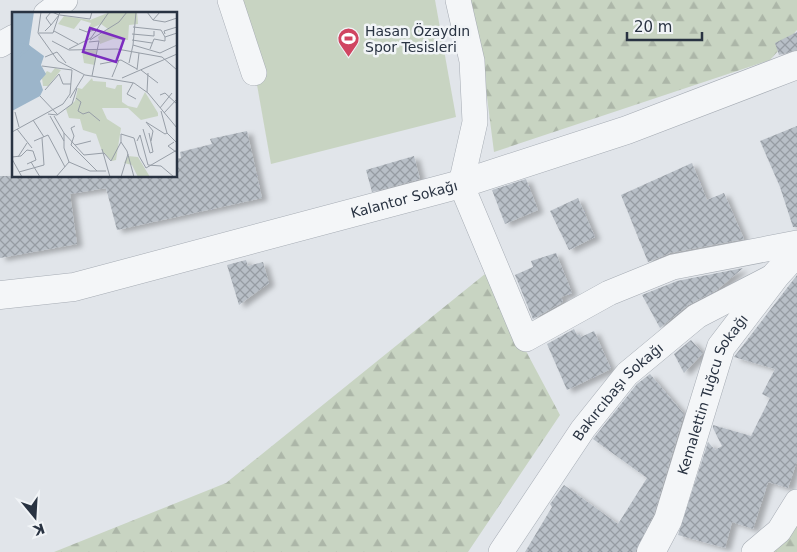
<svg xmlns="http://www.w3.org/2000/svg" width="797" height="552" font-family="'DejaVu Sans',sans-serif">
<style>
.forest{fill:url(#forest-firs)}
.garden{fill:#c8d4c2}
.building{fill:url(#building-cross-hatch);filter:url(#shadow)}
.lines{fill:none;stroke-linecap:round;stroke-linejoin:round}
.minor-casing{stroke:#a6acb4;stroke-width:26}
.tertiary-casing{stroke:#a6acb4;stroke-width:29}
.minor{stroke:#f4f6f8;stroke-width:25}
.tertiary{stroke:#f4f6f8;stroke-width:28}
.labels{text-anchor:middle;stroke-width:5;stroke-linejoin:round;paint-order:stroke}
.poi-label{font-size:14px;fill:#293342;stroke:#f1f4f7;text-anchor:start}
.street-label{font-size:14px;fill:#293342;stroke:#f1f4f7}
.inset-river{fill:none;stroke:#9cb5ca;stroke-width:2.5}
.inset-road{fill:none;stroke:#979ea7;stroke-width:1}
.view{fill:#7b2cbf;fill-opacity:0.15;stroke:#7b2cbf;stroke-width:2.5}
.inset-edge{fill:none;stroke:#293342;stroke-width:2.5}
</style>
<defs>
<pattern id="forest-firs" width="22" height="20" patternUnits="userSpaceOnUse" patternTransform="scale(1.25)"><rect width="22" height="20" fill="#c8d4c2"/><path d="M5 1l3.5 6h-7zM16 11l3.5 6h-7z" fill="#acb6a8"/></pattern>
<pattern id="building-cross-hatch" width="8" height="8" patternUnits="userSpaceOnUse" patternTransform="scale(1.25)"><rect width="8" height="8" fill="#b8bfc7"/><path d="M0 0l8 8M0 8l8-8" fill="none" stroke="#969ca3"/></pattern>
<filter id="shadow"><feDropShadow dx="5.5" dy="3" stdDeviation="2.5" flood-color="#0004"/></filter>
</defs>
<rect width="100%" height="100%" fill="#e1e5ea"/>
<path class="forest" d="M468,0H797V30L770,60L494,152L484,74Z
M485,274L560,415L468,552H54L226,483Z
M797,516V552H742Z"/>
<path class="garden" d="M242,0H435L456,117L271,164Z"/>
<path class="building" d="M797,32V50L779,55L775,43Z
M797,126V227H793L780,187L760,141Z
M247,131L262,198L117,230L106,188L70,194L77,244L0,258V176H176V159L181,158L180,152L212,144L210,139Z
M414,156L420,179L372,192L366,170Z
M692,163L707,200L724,193L744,239L670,253L648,262L621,195Z
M526,179L538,210L505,224L492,190Z
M578,198L595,237L569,250L550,211Z
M556,253L572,293L561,297L563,302L533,319L515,275L533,267L531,261Z
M246,260L248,266L263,262L269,283L239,305L227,265Z
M743,268L717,290L688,305L660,328L642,295L677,281Z
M797,275V461L788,488L768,482L753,529L732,522L725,548L678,535L708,442L715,450L722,446L713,428V425L751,436L770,398L762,394L775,369L734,357Z
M574,329L577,335L580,334L581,337L594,331L611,369L567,390L547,344Z
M691,340L703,353L684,373L674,354Z
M650,374L684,414L654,514L635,552H525L552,507L550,504L564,485L618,524L647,478L593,439L637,384Z"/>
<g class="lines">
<defs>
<g id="minor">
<path d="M230,0L254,73"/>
<path d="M458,0L472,61L475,122L461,184L526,339L609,293L673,267L797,243"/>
<path d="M46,14L65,0"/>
<path d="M0,45L14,37"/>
<path id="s1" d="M501,552L583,429L627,374L697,316L776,275"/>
<path d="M754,552L779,531L797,502"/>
</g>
<g id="tertiary">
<path id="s2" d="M0,295L74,287L461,184L627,130L797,65"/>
<path id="s3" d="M651,552L668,520L721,347L776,275L797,252"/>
</g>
</defs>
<use href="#minor" class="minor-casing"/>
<use href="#tertiary" class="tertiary-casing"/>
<use href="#minor" class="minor"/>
<use href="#tertiary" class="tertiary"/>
</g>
<defs>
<symbol id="stadium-pin" viewBox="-11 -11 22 30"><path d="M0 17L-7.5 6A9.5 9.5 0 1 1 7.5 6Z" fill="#d04561" stroke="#f1f4f7"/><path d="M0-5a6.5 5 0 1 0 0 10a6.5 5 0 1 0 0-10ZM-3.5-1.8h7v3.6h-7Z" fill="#fff"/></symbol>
</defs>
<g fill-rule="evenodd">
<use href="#stadium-pin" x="336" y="26" width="25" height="34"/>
</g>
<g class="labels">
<g class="poi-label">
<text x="365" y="36">Hasan Özaydın<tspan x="365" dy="16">Spor Tesisleri</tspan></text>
</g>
<g class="street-label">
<text dy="5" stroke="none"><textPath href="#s2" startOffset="416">Kalantor Sokağı</textPath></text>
<text dy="5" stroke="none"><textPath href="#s1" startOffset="199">Bakırcıbaşı Sokağı</textPath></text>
<text dy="5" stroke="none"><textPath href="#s3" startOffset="170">Kemalettin Tuğcu Sokağı</textPath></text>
</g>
</g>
<g transform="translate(12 12)">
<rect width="165" height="165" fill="#e1e5ea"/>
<path d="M98,0H125L126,12L117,13L116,28L101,27L88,32L86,25L96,17L89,12L76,18L79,11L69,8L62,17L46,12L52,4L78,8ZM85,37L83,53L72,51L70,39ZM43,56L49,58L36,74H31L30,66L35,59L39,61ZM80,66L81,69L94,70V75L103,77L105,73H110V90L116,94L125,96L133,80L146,101V104L129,108L116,96H90L95,107L109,116L104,148L100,149L90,139L84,122L71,118L68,107L57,106L54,97L63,89L66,76L70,77ZM116,144L126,145L138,165H126L120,153L112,151Z" fill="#c8d4c2"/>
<path d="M0,0H22L17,33L32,44L29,53L34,62L28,69L31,78L28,84L0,99Z" fill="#9cb5ca"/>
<path class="inset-river" d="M0,31L17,34M0,51L18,34"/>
<path class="inset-road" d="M29,0L26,21L46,49L73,63L122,71L136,81L165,116M124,0L121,33L148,41L165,33M135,0L141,8L148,0M48,3L78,7L80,0M141,8L153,10L165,6M39,13L47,3L40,0M121,15L149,18L153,25M67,17L75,20L86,17M33,19L39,13L34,6L39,0M42,19L66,32M27,21H41L48,0M120,22L142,24V19M153,22L152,19L165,15M78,28L107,10L115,0M120,28L140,31M40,29L57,38L105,37L150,45L165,58M77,30L87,29L80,64M57,37L79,26L97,0M138,37L142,27L153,29V25L165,21M33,45L45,40L54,51M117,51L121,33M88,52L109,48L125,57M30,54L60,58M125,58L127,41M129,58L146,71M100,65L107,48M110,66L165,42M121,71L115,82L124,87M33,78L47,62L51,72H59M135,80L136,61M148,83L153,81L165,92M28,84L46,103M58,86L72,63M64,86L69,90L66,99L71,102L77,100L88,109M148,96L160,81M149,99L155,121L165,131M3,100L7,115M152,101L165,87M36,102L45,103L60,92L65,76M38,104L52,129M42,104L52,121V136L57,150L44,165M21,108L32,125M63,114L59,116L62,124L59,133L85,159M5,117L20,136M131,117L138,141L141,140L137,121M0,120L51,92L58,82L60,58M52,121L72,143L92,141L99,149L109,130M22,129L36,123L53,155M125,129L128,123L136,153L149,154L162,165M139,129L141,119L134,110L153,122L155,121M109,130V122L122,126L127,144L134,156L165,138M109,130L115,139L122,165M162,130L156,134L164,140M63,133L79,129M90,137L98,165M0,145L9,144L15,138L21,139L24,148L15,152M6,145L15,131M0,147L10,165M19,150L28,165M57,150L78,159H94M7,160L32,153L30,126M109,165L116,142"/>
<path class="view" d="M78,16L112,27L104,50L71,40Z"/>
<rect width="165" height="165" class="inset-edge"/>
</g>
<g transform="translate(35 517) rotate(162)" stroke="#f1f4f7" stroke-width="4" paint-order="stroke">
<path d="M0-4L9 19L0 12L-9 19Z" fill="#293342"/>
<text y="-8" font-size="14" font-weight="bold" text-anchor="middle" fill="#293342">K</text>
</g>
<path d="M627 32v8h75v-8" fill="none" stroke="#293342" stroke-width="2.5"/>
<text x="634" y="32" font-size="15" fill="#293342" stroke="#f1f4f7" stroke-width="4" paint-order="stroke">20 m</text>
</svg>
